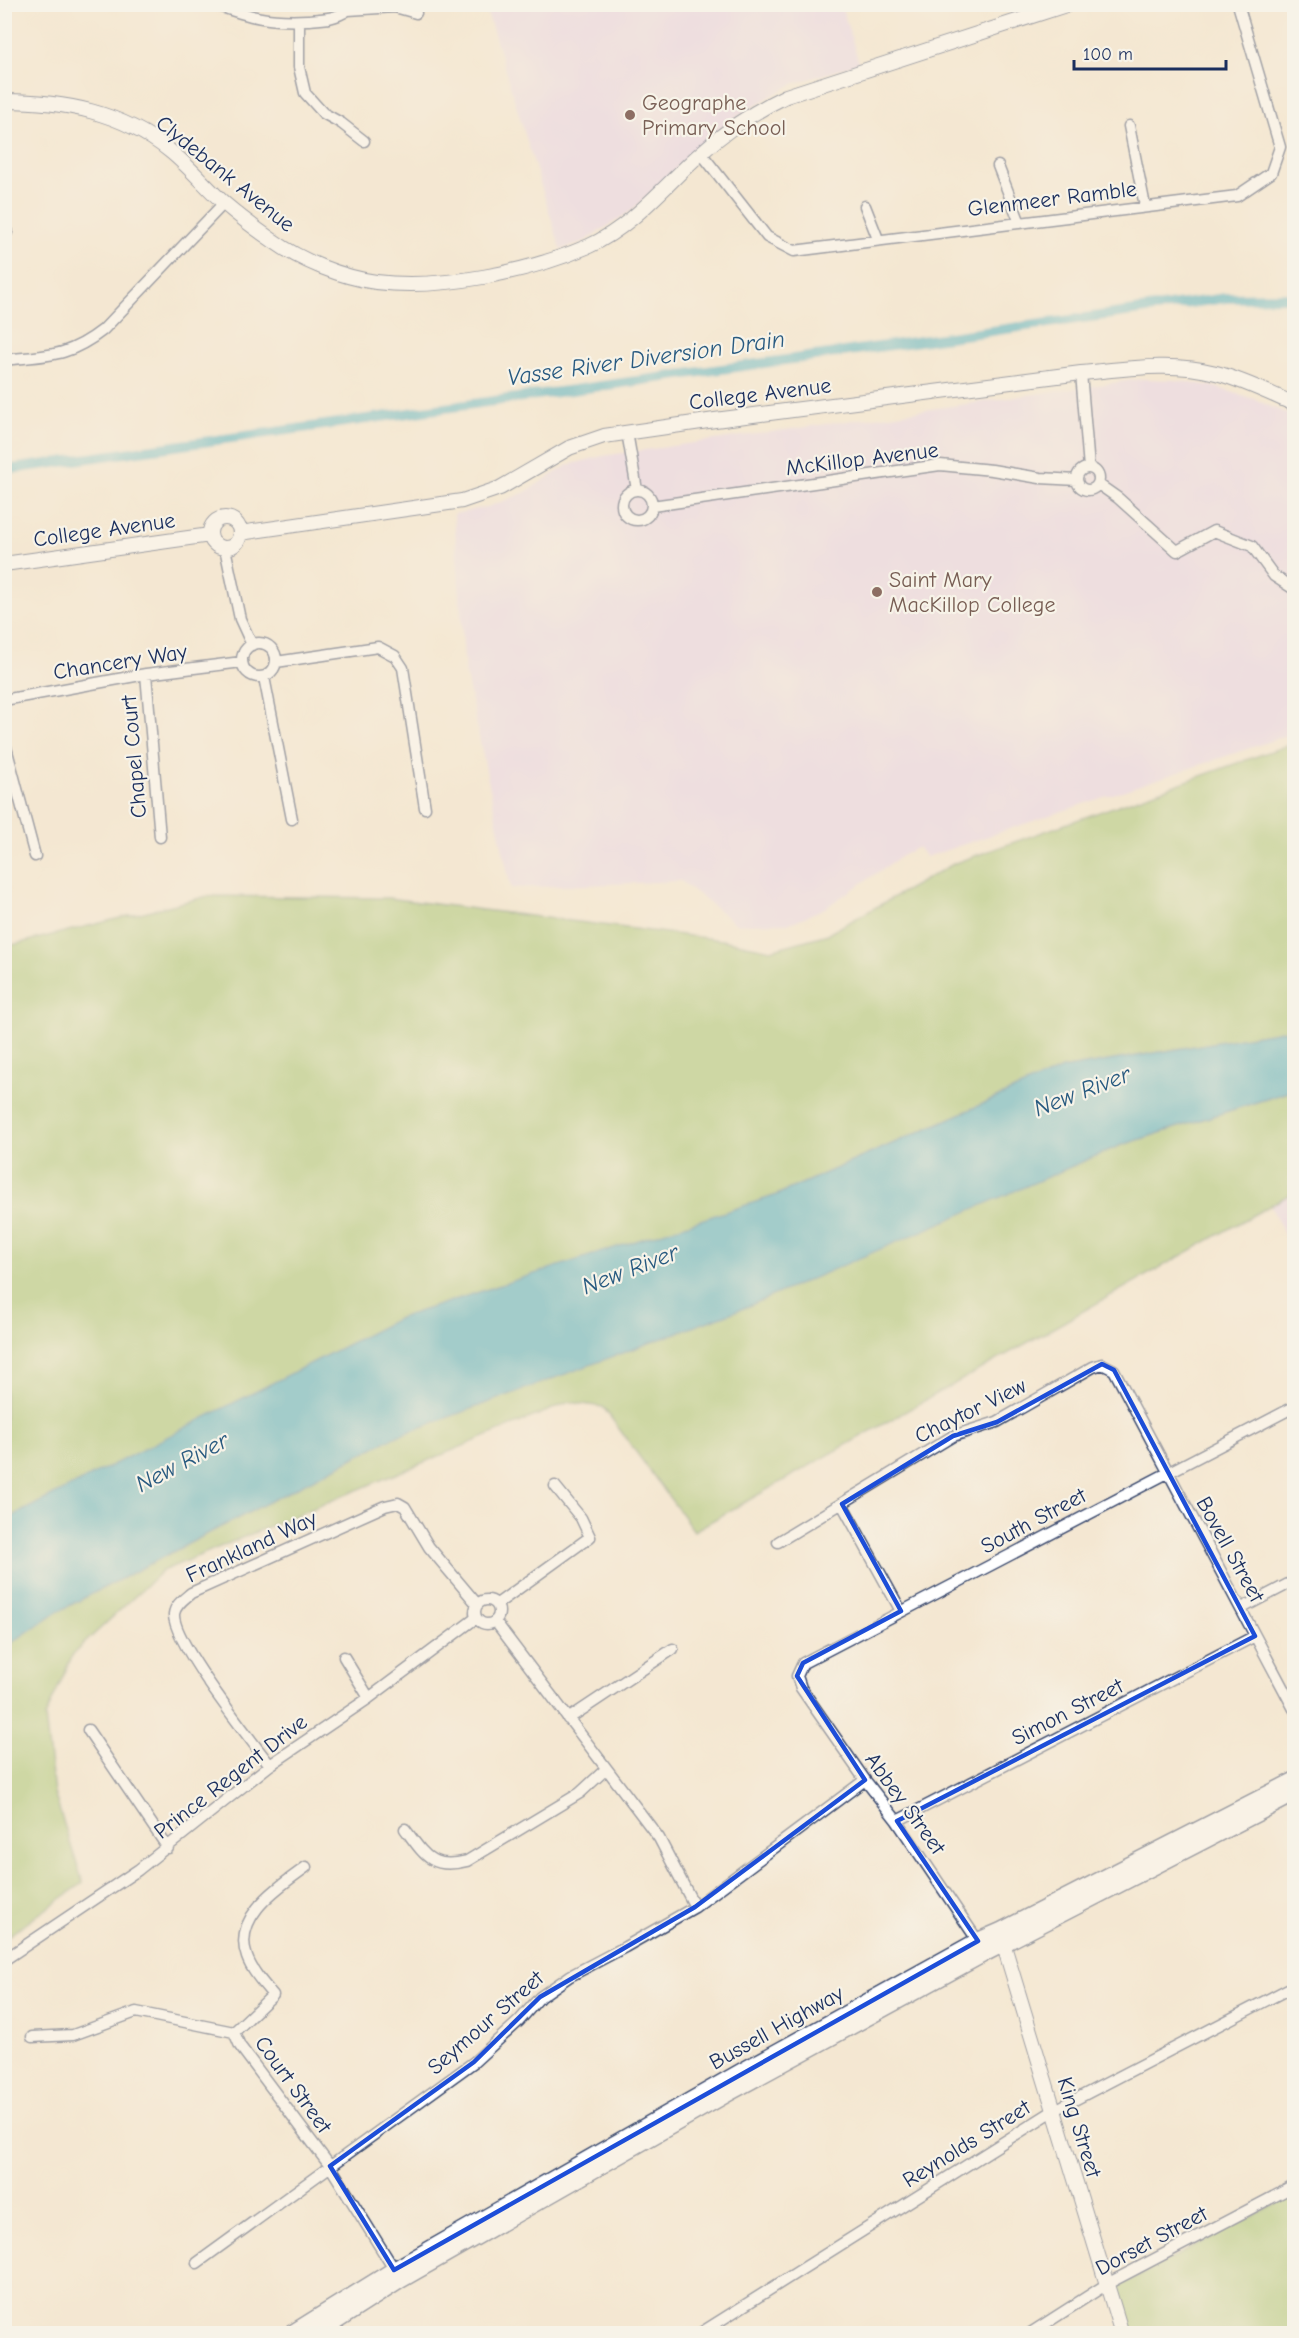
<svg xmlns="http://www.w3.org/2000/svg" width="1299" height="2338" font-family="'Comic Neue',sans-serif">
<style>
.built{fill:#e6d2f0}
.green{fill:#a1c46e;stroke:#5e7a66;stroke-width:1.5}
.water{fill:#40aac0;stroke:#2e6c8f;stroke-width:1.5}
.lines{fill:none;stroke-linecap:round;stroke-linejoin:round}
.canal{stroke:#40aac0;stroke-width:10}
.minor-casing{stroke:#3c4b6f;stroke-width:13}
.tertiary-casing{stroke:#3c4b6f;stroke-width:16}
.primary-casing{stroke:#3c4b6f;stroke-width:19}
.minor{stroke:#fff;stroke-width:10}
.tertiary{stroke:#fff;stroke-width:14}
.primary{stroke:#fff;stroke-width:16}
.marked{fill:none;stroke:#1d4ed8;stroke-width:4.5;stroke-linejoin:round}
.education-dot{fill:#8d6e63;stroke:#f7f3e8;stroke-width:2}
.labels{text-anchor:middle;stroke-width:4.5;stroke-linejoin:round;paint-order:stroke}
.education-label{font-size:22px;fill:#785e54;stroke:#f7f3e8;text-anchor:start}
.street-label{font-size:22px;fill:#1b2f5e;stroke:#f7f3e8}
.water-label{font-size:24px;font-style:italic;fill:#285a80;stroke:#f7f3e8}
</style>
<rect width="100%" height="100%" fill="#f7f3e8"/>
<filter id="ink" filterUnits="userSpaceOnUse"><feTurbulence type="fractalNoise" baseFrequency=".0167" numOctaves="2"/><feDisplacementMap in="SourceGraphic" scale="12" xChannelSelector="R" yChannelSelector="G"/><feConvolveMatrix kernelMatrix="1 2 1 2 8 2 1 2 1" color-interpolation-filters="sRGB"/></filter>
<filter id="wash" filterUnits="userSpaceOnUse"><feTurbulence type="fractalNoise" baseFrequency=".008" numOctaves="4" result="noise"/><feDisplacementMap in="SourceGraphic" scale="24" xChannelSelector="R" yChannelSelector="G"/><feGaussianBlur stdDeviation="1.35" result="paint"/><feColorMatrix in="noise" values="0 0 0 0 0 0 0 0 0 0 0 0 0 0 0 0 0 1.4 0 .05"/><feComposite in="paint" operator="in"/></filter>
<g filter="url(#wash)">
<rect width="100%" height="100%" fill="#f4e7d2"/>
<path class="built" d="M485,5H841L859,63L793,84L764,100L717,130L631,211L585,241L561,250Z
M1141,379L1174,380L1211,386L1254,399L1294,417V733L926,857L918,847L900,857L825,908L790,923L736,924L681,881L511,888L465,670L454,514L488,507L524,493L568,465L603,456Z
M1294,1192V1256L1270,1204Z"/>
<path class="green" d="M1294,743V1029L1062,1069L774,1196L77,1483L5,1520L4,947L208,896L388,898L722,940L771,950L828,934L955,863Z
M1294,1090V1192L694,1531L603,1407L569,1402L162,1571L73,1654L45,1717L54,1793L83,1883L5,1938V1647L57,1612L392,1438L1119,1146Z
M1294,2194V2333H1129L1115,2288Z"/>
<path class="water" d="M1294,1029V1090L1119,1146L744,1308L392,1438L57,1612L5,1647V1520L399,1318L774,1196L1062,1069Z"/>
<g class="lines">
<path class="canal" d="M4,470L1226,298L1294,297"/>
</g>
</g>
<g filter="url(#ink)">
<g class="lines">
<defs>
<path id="minor" d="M213,4C251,17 267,22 308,20C323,19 335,19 348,10L347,4
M348,10L395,7L416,13
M299,21V67L305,93L323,113L341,123L364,141
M1129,126L1145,206
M701,153L767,237L794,251L1237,196L1271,173L1280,147L1238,4
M998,166L1020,223
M865,206L878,239
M4,236L7,232
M4,360C48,355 67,358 103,330L224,203
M1081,373L1089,468
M627,432L637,490
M1077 479a11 11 0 1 1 22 0a11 11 0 1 1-22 0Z
M1098,484L1118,498L1177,551L1214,531L1252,546L1274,576L1294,589
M622 505a15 15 0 1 1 30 0a15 15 0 1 1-30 0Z
M652,506L940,465L992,470L1040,478L1077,480
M225,548L240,619L252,645
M242 660a17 17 0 1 1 34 0a17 17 0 1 1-34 0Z
M276,662L378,647L395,656L403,668L425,808
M146,674L160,837
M264,677L292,819
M4,700L146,674L242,662
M4,740L35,856
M842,1504L901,1611
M778,1542L953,1436L997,1422L1093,1367L1102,1364L1114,1370L1294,1709
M475 1612a12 12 0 1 1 24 0a12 12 0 1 1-24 0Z
M497,1604L590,1537L581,1518L555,1486
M1242,1608L1294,1581
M495,1621L659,1838L695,1907
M344,1657L369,1698
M568,1719L673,1649
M88,1730L168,1848
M270,1765C251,1740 172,1641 174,1614C175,1605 184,1599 191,1593L385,1506L398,1503L405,1507L429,1547L477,1604
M897,1821L1255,1636
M405,1829C425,1856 432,1870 467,1861L580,1793L606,1769
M306,1867C279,1887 232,1916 247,1957C252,1971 263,1983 273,1995L234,2032L240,2046L330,2166L397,2274
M980,1944L897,1821L865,1780L801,1688L797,1676L803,1663L1294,1407
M4,1960L138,1870L270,1765L369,1698L476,1618
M32,2037L73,2035L136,2012L234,2032
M197,2263L474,2062L519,2021L540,1997L570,1976L625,1947L695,1907L865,1780
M699,2334L1053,2111L1294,1986
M1029,2334L1107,2284L1294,2186"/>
<path id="tertiary" d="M4,101C64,101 122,112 170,151C190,167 206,187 225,204C240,217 256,229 272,240C301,261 341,277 376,282C441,290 529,272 589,246C633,226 665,185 700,154C726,130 755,111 786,96L1069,4
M210 533a15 15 0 1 1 30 0a15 15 0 1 1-30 0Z
M240,533L462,501L500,488L569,448L604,436L715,420L1081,373C1125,369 1173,361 1216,373C1243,380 1269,393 1294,404
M4,564L210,535
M1001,1936L1122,2334"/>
<path id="primary" d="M291,2334L394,2270L741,2072L978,1941L1001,1931L1294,1781
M316,2334L400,2280L728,2093L985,1953L1294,1794"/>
</defs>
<use href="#minor" class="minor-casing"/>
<use href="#tertiary" class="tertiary-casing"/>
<use href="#primary" class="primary-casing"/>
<use href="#minor" class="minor"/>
<use href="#tertiary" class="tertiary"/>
<use href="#primary" class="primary"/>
</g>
</g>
<path d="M0 0H1299V2338H0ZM1102,1364L1114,1370L1255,1636L897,1821L978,1941L394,2270L330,2166L474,2062L540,1997L695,1907L865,1780L797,1676L803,1663L901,1611L842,1504L953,1436L997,1422Z" fill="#f4e7d2" fill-opacity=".55" fill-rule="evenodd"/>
<path class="marked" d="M1102,1364L1114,1370L1255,1636L897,1821L978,1941L394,2270L330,2166L474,2062L540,1997L695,1907L865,1780L797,1676L803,1663L901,1611L842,1504L953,1436L997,1422Z"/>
<g class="education-dot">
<circle cx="630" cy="115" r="6"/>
<circle cx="877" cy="592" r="6"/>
</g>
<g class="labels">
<g class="education-label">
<text x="642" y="110">Geographe<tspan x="642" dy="25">Primary School</tspan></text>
<text x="889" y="587">Saint Mary<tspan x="889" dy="25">MacKillop College</tspan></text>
</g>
<g class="street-label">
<text transform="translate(226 173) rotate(39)" y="8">Clydebank Avenue</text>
<text transform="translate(1052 198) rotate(-7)" y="8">Glenmeer Ramble</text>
<text transform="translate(760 393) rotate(-7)" y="8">College Avenue</text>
<text transform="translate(862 458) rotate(-7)" y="8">McKillop Avenue</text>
<text transform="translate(104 529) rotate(-8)" y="8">College Avenue</text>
<text transform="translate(120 661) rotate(-9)" y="8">Chancery Way</text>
<text transform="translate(133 757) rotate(-95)" y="8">Chapel Court</text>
<text transform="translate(970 1410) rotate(-26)" y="8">Chaytor View</text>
<text transform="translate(1033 1520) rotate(-28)" y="8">South Street</text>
<text transform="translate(251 1546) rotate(-25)" y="8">Frankland Way</text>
<text transform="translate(1231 1549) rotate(61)" y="8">Bovell Street</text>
<text transform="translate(1067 1711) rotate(-27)" y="8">Simon Street</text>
<text transform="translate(230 1776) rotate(-38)" y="8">Prince Regent Drive</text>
<text transform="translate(906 1803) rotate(54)" y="8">Abbey Street</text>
<text transform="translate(485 2022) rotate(-41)" y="8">Seymour Street</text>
<text transform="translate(776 2027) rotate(-29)" y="8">Bussell Highway</text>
<text transform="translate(294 2084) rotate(54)" y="8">Court Street</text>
<text transform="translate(1080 2127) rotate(73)" y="8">King Street</text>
<text transform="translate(966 2143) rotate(-32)" y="8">Reynolds Street</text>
<text transform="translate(1151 2240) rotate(-28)" y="8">Dorset Street</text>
</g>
<g class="water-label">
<text transform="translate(646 358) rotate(-8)" y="8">Vasse River Diversion Drain</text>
<text transform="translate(1082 1091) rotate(-21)" y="8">New River</text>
<text transform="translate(630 1269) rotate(-21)" y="8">New River</text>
<text transform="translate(182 1462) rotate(-28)" y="8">New River</text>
</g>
</g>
<rect width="1299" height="2338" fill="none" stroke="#f7f3e8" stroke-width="24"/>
<path d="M1074 60v9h152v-9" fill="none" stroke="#1b2f5e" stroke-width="3"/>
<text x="1083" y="60" font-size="18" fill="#1b2f5e" stroke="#f7f3e8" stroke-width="4.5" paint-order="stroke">100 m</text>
</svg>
